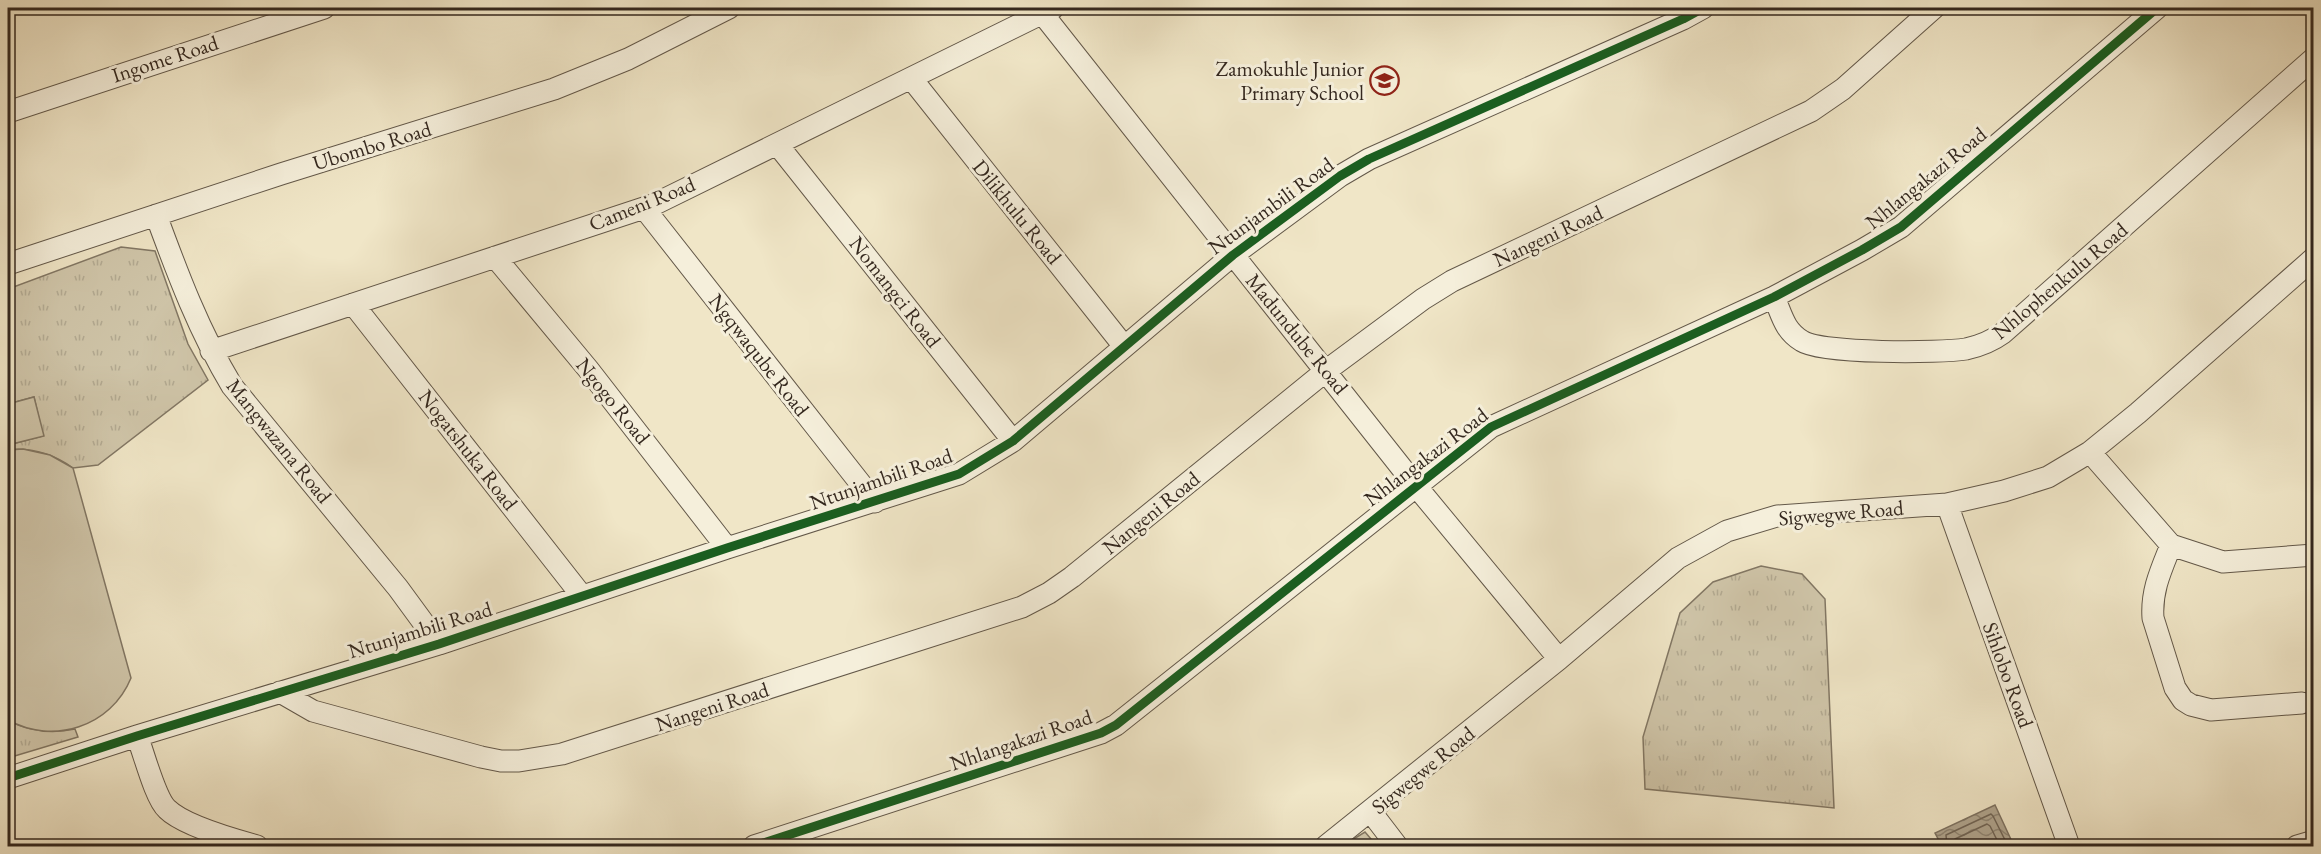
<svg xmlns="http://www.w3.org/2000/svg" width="2321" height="854" font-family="'EB Garamond',serif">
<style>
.grass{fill:url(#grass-tufts);stroke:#827764;stroke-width:1.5}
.forest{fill:url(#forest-crowns);stroke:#827764;stroke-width:1.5}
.pitch{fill:#d0c6aa;stroke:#827764;stroke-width:1.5}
.water{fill:url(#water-waves);stroke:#7e7362;stroke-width:1.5}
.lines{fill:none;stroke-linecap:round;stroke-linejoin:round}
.shore{stroke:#726656;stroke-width:1.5}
.minor-casing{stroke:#635849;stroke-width:23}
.minor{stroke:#f5efdb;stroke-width:21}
.cycleway-casing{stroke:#f5efdb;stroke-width:13}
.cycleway{stroke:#1b5e20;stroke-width:9}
.labels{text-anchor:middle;stroke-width:6;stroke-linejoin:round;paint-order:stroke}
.street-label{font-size:21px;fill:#34281f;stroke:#f5efdb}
.poi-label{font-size:21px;fill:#34281f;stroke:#f5efdb;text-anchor:end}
</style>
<defs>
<pattern id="grass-tufts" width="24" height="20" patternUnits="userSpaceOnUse" patternTransform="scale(1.5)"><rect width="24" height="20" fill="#d0c6aa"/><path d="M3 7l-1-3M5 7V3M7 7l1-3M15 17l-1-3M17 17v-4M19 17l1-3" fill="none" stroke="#b3aa92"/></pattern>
<pattern id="forest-crowns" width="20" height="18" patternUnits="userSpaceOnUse" patternTransform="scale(1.5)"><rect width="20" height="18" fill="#d0c6aa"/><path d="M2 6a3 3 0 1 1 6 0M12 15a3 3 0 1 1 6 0" fill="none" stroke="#b3aa92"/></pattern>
<pattern id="water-waves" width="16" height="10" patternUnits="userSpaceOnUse" patternTransform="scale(1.5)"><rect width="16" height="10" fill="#b0a58e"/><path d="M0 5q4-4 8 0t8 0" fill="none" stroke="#908673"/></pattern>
</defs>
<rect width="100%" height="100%" fill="#f0e6c7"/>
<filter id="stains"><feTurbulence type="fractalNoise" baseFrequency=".00333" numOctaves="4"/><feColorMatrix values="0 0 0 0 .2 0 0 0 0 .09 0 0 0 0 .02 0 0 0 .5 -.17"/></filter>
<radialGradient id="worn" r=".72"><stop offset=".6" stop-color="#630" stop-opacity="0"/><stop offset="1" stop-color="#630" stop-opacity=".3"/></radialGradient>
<path class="grass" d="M121,247L155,251L188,344L208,380L98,465L73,468C53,454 32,447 8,450V445L43,436L34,397L8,404V289Z
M1761,566L1802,574L1825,599L1834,808L1645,789L1643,737L1680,613L1713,582Z
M8,720C30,732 51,734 75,729L78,737L8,758Z"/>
<path class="forest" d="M1365,832L1377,846H1342Z"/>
<path class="pitch" d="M34,397L44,436L8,445V404Z
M23,449L50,455L73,468L131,678C111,727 53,745 8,720V450Z"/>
<path class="water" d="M1995,805L2014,846H1942L1935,833Z"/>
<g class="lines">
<path class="shore" d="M1947,846L1946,835L1991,814L1993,816L2008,846
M1954,846L1955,839L1987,824L1990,826L2000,846"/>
<defs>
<path id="minor" d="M1038,8L1416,486L1559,659
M911,78L1123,345
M8,112L324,8
M777,144L1013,441
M644,208L875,502
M156,215C178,275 199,331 232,386L398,588L439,644
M495,257L588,369L727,548
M8,264L281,174L554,89L628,59L729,8
M1774,297C1782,315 1784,330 1802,341C1822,354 1940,353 1966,349C1980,346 1992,341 2003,333L2314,58
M353,304L582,596
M211,351L653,205L1053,8
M2090,452L2171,545L2223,562L2314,555
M1947,504L2069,846
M2171,545C2161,570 2151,591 2153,618L2175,688L2183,700L2191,705L2211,710L2302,703
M280,692L313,711L481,757L501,761H519L562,754L1022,607L1049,593L1072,577L1327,370L1423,299L1452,281L1811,111L1843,89L1934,8
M137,736C144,753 155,798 167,809C183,825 235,840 257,846
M8,778L137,736L439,644L727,548L959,474L1013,441L1233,255L1340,176L1369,159L1683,19L1703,8
M1371,812L1397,846
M754,846L1101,733L1116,725L1491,427L1774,297L1862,250L1901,227L2157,8
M1326,846L1559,659L1678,558L1727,531L1777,516L1947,504L2004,491L2048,477L2090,452L2138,413L2314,258
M2297,846L2314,841"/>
</defs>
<use href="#minor" class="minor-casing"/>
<use href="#minor" class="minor"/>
<defs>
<path id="cycleway" d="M8,778L137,736L439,644L727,548L959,474L1013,441L1233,255L1340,176L1369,159L1683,19L1703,8
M754,846L1101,733L1116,725L1491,427L1774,297L1862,250L1901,227L2157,8"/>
</defs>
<use href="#cycleway" class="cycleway-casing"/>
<use href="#cycleway" class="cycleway"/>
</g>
<defs>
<symbol id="school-ring" viewBox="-11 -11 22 22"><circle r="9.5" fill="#f5efdb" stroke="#8f2418" stroke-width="1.5"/><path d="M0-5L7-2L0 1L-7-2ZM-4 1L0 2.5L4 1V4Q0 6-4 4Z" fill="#8f2418"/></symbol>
</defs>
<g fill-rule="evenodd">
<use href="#school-ring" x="1368" y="64" width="33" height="33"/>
</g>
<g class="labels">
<g class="street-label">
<text transform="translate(165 59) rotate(-18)" y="7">Ingome Road</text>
<text transform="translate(372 146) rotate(-17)" y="7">Ubombo Road</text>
<text transform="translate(1926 178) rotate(-39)" y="7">Nhlangakazi Road</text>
<text transform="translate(642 204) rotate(-22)" y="7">Cameni Road</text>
<text transform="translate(1271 206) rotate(-36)" y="7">Ntunjambili Road</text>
<text transform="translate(1017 212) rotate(51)" y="7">Dilikhulu Road</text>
<text transform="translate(1548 236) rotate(-25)" y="7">Nangeni Road</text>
<text transform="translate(2060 281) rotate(-40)" y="7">Nhlophenkulu Road</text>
<text transform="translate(895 292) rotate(52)" y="7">Nomangci Road</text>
<text transform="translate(1297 334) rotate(51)" y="7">Madundube Road</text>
<text transform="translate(759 355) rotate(52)" y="7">Ngqwaqube Road</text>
<text transform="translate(613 401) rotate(51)" y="7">Ngogo Road</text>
<text transform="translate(279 441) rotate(51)" y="7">Mangwazana Road</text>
<text transform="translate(468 450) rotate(52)" y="7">Nogatshuka Road</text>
<text transform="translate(1426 457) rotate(-37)" y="7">Nhlangakazi Road</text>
<text transform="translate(881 479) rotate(-19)" y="7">Ntunjambili Road</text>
<text transform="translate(1151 513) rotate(-39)" y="7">Nangeni Road</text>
<text transform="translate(1841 513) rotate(-5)" y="7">Sigwegwe Road</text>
<text transform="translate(420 630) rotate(-17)" y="7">Ntunjambili Road</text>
<text transform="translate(2008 675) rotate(70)" y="7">Sihlobo Road</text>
<text transform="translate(712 707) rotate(-18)" y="7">Nangeni Road</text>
<text transform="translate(1021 740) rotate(-19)" y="7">Nhlangakazi Road</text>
<text transform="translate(1423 770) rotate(-39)" y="7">Sigwegwe Road</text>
</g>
<g class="poi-label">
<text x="1364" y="76">Zamokuhle Junior<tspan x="1364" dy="24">Primary School</tspan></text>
</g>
</g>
<rect width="2321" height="854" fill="none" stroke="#f0e6c7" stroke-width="30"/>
<rect x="9" y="9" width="2303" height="836" fill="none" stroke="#34281f" stroke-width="3"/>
<rect x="15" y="15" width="2291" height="824" fill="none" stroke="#34281f" stroke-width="1.5"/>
<rect width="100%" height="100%" filter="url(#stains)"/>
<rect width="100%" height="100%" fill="url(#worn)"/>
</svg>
